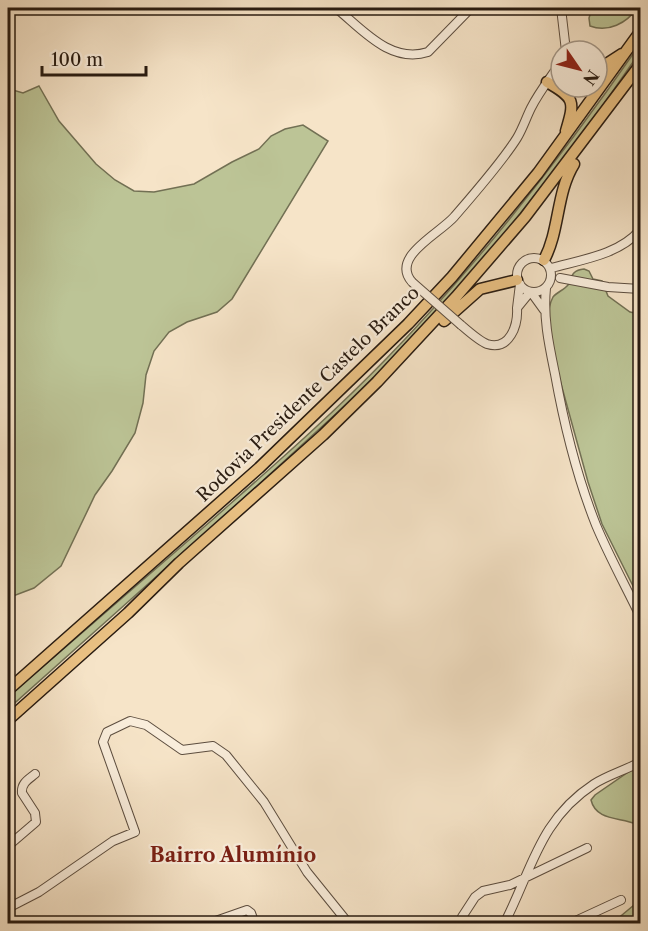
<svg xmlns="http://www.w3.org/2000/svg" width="648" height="931" font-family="'Libre Caslon Text',serif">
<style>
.green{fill:#bcc496;stroke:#727054;stroke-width:1.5}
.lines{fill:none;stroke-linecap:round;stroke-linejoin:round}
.minor-casing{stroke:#5c4d3f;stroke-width:10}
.highway-casing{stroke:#281b11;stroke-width:13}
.minor{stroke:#f9eddb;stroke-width:8}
.highway{stroke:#ebc284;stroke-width:10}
.minor-bridge-casing{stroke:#5c4d3f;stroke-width:10;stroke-linecap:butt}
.minor-bridge{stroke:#f9eddb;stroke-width:8}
.labels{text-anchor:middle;stroke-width:4.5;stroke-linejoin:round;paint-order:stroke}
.street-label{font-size:18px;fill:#281b11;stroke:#f9eddb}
.neighbourhood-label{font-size:20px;font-weight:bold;fill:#7a1f14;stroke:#f9eddb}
</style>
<rect width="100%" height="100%" fill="#f6e4c8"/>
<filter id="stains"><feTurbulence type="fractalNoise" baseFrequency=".00333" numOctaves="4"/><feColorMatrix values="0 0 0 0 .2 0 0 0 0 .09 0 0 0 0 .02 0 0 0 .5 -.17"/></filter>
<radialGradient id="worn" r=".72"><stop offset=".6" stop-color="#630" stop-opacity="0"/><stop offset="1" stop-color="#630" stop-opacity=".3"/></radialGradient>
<path class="green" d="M592,8H637C627,23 608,33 590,26L589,18Z
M640,44V52L583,134L500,239L445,304L363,389L232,509L8,709V697C76,638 144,579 212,520C272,467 332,415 387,358C481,261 564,154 640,44Z
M39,86L59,121L96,164L115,180L134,191L154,192L194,184L232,162L259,149L271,136L285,129L303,125L328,141L232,299L217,312L187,322L169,332L154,351L146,375L143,403L135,433L112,471L95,495L61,566L34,588L8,598V94L13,90L23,93Z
M584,269L589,271L593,279L602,281L608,296L630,312L640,314V600L602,524L588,482L552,351C549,335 545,312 553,297C557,292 564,290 568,285C572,276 572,270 584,269Z
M640,764V829L637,828L636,824C620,817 596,821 591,800L595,795Z
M640,900V923H613L616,920Z"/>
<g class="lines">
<defs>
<path id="minor" d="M336,8C362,29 390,64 428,52L471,8
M561,8L566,51
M517 275a17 17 0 1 1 34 0a17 17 0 1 1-34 0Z
M551,268C580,260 619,255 640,230
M560,278L608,287L640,289
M412,282C390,257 439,234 454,217C473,195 502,162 517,138C523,128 526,118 531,108C539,92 551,77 561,62
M520,284L517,308L530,292
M546,288C543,318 549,345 555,374C564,424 577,477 596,525C609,556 625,585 640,616
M531,292L544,310
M461,325C468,331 479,341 487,344C510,351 518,325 517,308
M8,846L36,822L35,813L22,793C21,783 29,779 35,774
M8,908L39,892L113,841L135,832L103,742L107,732L130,721L146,725L182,750L213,746L226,755L264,802L307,872L349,924
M462,917L475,897L483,891L510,885L587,848
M207,924L247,910L251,913L255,924
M504,924C532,870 539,820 594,784C608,775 626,770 640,762
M569,924L621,900"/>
<path id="highway" d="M597,66L605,65L622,54
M547,82C575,98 575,101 566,131
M544,260C560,230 556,193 574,164
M444,321L480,289L517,280
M8,690L259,468L408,324L452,277L538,173L640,32
M8,720L128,613L179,563L323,435L377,382L456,297L525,217L640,65"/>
</defs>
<use href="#minor" class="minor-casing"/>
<use href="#highway" class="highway-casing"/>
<use href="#minor" class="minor"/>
<use href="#highway" class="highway"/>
<defs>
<path id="minor-bridge" d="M412,282L461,325"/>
</defs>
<use href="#minor-bridge" class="minor-bridge-casing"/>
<use href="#minor-bridge" class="minor-bridge"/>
</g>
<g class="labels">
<g class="street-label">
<text transform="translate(308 394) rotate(-44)" y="6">Rodovia Presidente Castelo Branco</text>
</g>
<g class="neighbourhood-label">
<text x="233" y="862">Bairro Alumínio</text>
</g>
</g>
<rect width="648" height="931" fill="none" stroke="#f6e4c8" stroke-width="30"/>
<rect x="9" y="9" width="630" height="913" fill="none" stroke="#281b11" stroke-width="3"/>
<rect x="15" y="15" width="618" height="901" fill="none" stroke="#281b11" stroke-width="1.5"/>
<g transform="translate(579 69) rotate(125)"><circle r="28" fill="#f9eddb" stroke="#a5998a" stroke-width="1.5"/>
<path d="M0-4.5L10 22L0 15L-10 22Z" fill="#8f2418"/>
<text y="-9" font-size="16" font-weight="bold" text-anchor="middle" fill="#281b11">N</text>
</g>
<path d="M42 66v9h104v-9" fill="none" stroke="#281b11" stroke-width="3"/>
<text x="51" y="66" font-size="18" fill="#281b11" stroke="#f9eddb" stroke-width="4.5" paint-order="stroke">100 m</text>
<rect width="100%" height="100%" filter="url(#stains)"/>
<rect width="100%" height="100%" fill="url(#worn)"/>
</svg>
